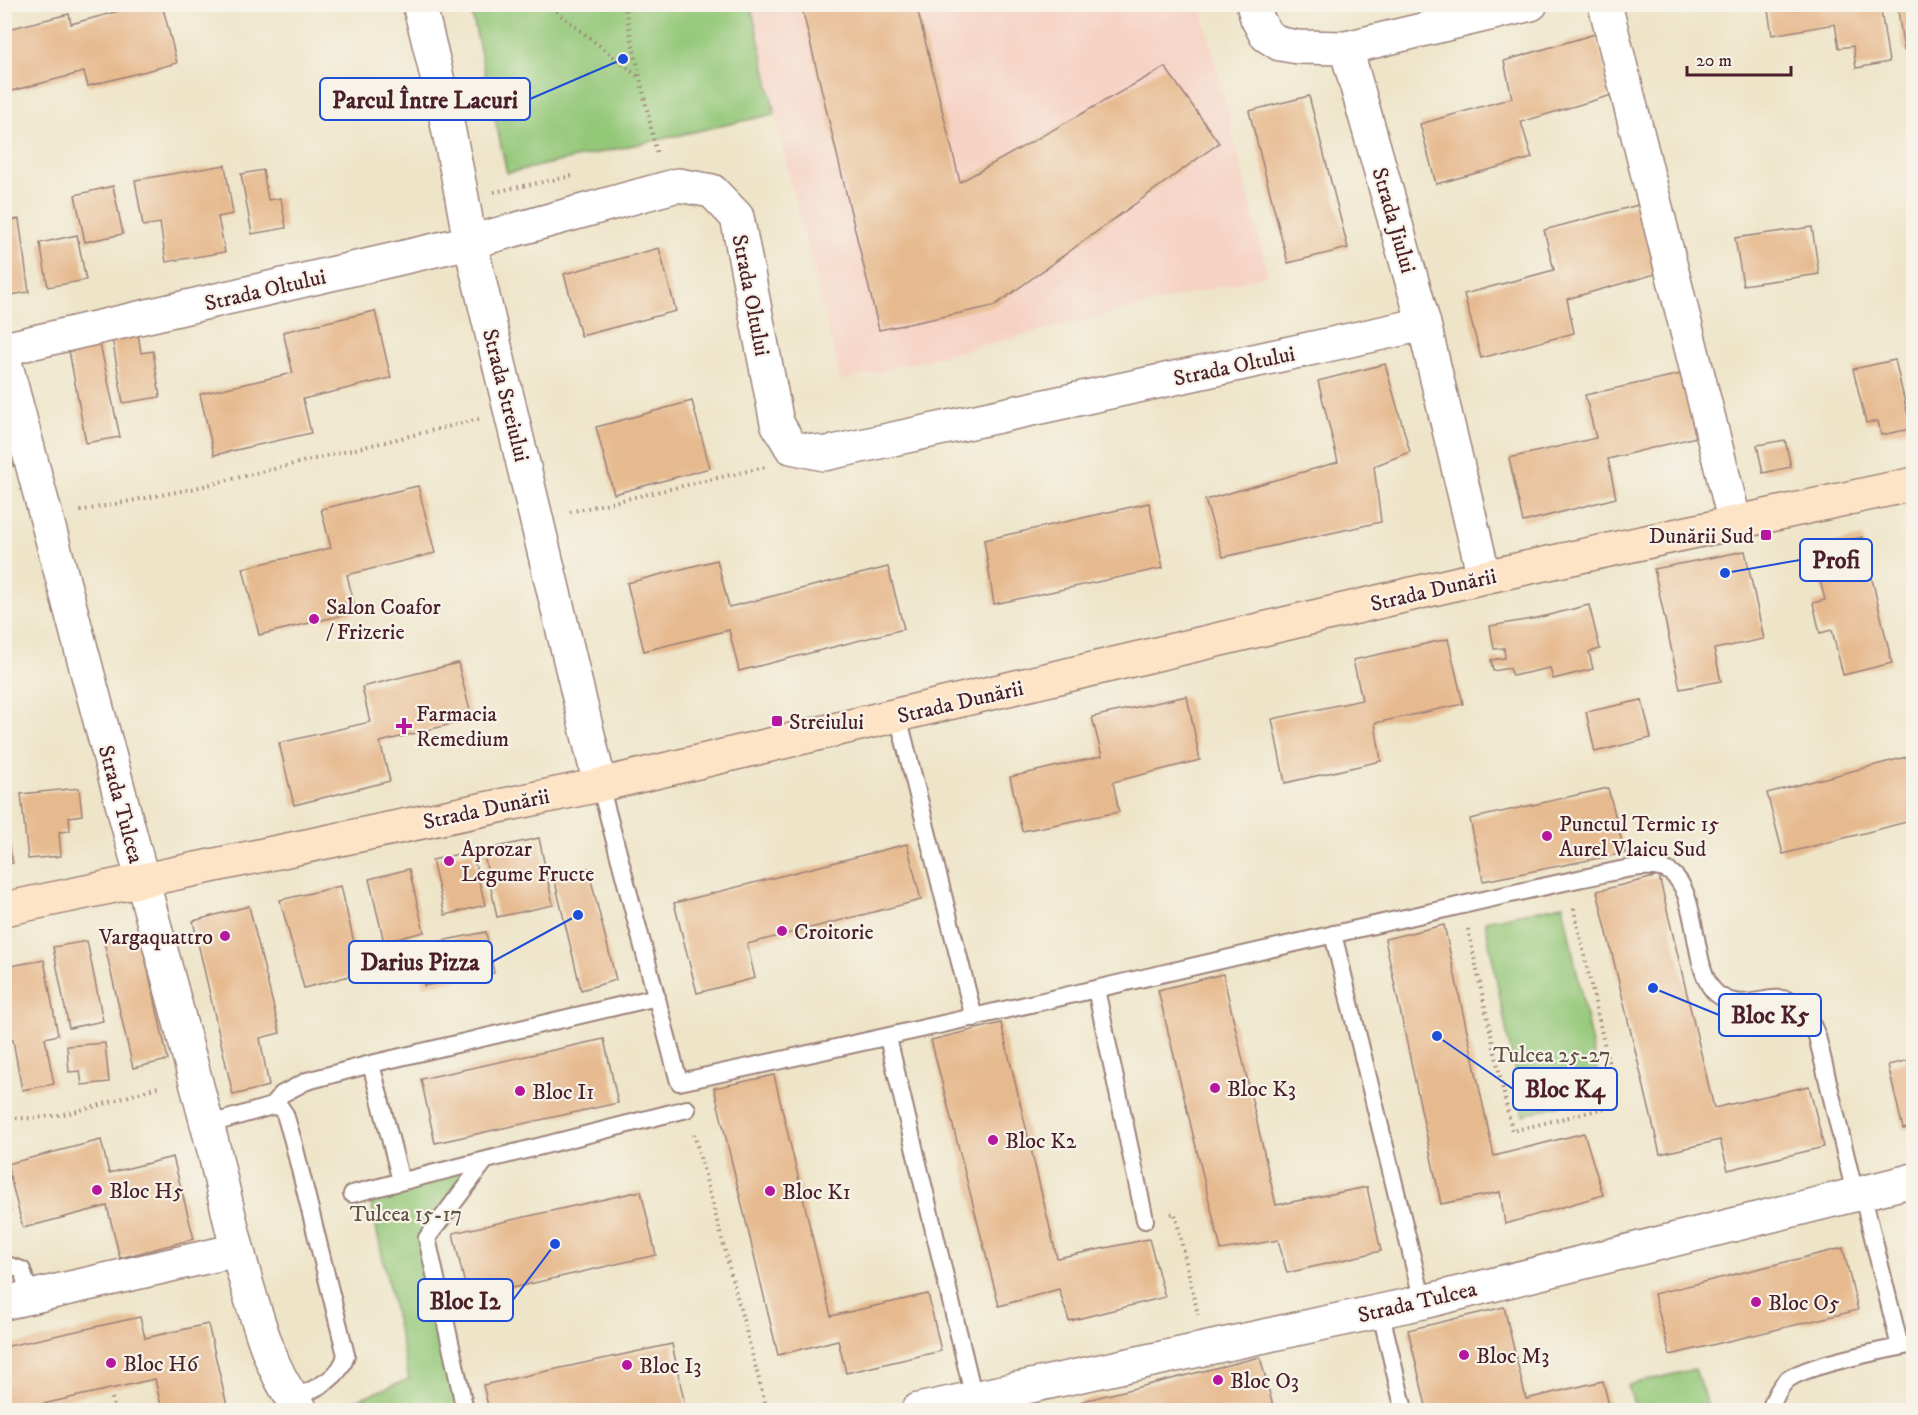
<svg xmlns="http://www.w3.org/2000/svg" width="1918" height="1415" font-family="'IM FELL DW Pica',serif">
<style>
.built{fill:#f6d2c4}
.green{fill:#94c879;stroke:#6f7452;stroke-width:1.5}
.building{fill:#e6b98e}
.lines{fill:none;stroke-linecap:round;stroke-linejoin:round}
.lane-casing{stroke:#9c827a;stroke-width:20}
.street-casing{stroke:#9c827a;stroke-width:36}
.secondary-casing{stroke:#9c827a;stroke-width:36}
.path{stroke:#9c827a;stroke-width:4;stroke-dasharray:1.5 4.5;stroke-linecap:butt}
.lane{stroke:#fff;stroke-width:16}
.street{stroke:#fff;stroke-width:33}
.secondary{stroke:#fee4c6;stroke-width:33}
.poi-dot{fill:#b5179e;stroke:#f7f3e8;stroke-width:2}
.labels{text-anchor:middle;stroke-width:4.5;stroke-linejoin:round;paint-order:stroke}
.street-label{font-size:22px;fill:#4a1f2b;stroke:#f7f3e8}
.poi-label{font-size:22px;fill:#4a1f2b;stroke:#f7f3e8;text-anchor:start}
.park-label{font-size:22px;fill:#605242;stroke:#f7f3e8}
.leader{fill:none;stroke:#1d4ed8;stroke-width:2}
.callout-dot{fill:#1d4ed8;stroke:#f7f3e8;stroke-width:2}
.callout{fill:#f7f3e8;stroke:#1d4ed8;stroke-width:2}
.callout-label{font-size:24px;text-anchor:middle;font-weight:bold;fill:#4a1f2b}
</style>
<rect width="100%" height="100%" fill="#f7f3e8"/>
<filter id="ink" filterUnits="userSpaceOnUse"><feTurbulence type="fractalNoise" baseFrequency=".0167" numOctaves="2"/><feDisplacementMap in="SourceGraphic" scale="12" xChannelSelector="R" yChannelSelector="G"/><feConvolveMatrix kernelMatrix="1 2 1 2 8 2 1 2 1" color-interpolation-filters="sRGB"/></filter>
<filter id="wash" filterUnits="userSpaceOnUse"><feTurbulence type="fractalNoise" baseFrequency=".008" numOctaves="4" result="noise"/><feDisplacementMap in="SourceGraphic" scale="24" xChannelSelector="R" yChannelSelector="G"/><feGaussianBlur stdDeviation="1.35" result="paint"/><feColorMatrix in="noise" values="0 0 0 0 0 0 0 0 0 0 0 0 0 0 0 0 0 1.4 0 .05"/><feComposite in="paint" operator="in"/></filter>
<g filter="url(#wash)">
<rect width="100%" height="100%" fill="#eee5c9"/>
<path class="built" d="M751,5H1201L1268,275L841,381L782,147Z"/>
<path class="green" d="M470,5H751L775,114L507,173Z
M1563,905L1602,1094L1523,1115L1485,921Z
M485,1161L427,1238L465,1410H331L409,1379L368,1190Z
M1695,1369L1709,1410H1636L1628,1385Z"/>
<g id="blocks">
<path class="building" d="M145,4H162L177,63L88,86L84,72L4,93V30L69,14L71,24Z
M801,4H916L960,182L1165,67L1219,143L994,306L879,330Z
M1767,4H1880L1889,62L1856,68L1853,46L1839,48L1835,24L1772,35Z
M1897,4H1914V50L1904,51Z
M1595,34L1612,95L1521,122L1532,158L1436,184L1420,124L1512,98L1504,61Z
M1309,96L1348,248L1288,263L1249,111Z
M225,165L233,214L218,217L225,252L166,262L160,223L143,226L135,180Z
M263,170L268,200L281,198L286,228L252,234L241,174Z
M113,186L123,234L85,242L75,195Z
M1638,205L1659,273L1567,299L1574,333L1481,358L1464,294L1554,270L1544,230Z
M19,219L29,292L4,296V221Z
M1812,227L1819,274L1743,285L1735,238Z
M77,235L86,280L48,287L40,243Z
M659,248L676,311L581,336L564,274Z
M375,311L391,378L303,399L311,433L214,455L200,394L293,373L283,332Z
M138,333L141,353L153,351L160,397L123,403L112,337Z
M99,339L120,437L86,443L68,345Z
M1895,360L1911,429L1881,435L1878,421L1866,423L1853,369Z
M1385,364L1410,452L1374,466L1381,522L1223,557L1205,500L1338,462L1318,381Z
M1681,374L1696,437L1608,459L1616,498L1523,522L1509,458L1596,438L1585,395Z
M4,399H7L14,466L4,467Z
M692,401L710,468L614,494L596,427Z
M1785,440L1791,467L1763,473L1757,445Z
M418,486L435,553L347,575L356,612L259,635L243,568L331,548L321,509Z
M1149,503L1163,568L994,604L984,540Z
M1862,537L1892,663L1843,675L1832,630L1820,633L1813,603L1825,600L1812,548Z
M1745,551L1764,639L1714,649L1721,681L1680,689L1654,569Z
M717,560L729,607L888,567L904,629L739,671L729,630L644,651L627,583Z
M1589,605L1600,649L1589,652L1593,669L1553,679L1550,668L1512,676L1510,668L1493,671L1491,660L1505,658L1504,648L1494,649L1490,626L1537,618Z
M1448,639L1463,704L1375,723L1381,761L1285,783L1272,719L1362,700L1353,660Z
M458,663L472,719L380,742L390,781L294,805L279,743L370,722L362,687Z
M1187,696L1200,760L1113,782L1119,812L1022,831L1010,777L1102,756L1092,717Z
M1642,700L1651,738L1595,752L1586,712Z
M1914,755V820L1783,854L1767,793Z
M79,788L82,815L69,817L70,831L59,832L61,856L28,859L21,794Z
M1608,788L1625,853L1483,881L1470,819Z
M4,824L13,863L4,865Z
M539,838L553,905L497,917L483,850Z
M907,844L921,900L747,944L755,978L697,993L674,903Z
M472,851L485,905L445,915L432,860Z
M588,868L616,980L581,990L554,878Z
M409,869L424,932L384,942L369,879Z
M1659,876L1714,1108L1809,1086L1824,1147L1728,1170L1720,1140L1660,1154L1597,891Z
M341,886L361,973L304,988L280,900Z
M249,906L280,1033L260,1038L269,1086L233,1095L193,921Z
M1444,925L1494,1156L1584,1133L1603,1195L1505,1224L1500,1192L1441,1204L1385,939Z
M486,932L494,973L424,986L416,946Z
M140,934L168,1060L133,1068L104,942Z
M87,941L103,1021L69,1028L53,947Z
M44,960L58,1035L45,1038L54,1084L22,1090L13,1040L5,1042V967Z
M1223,974L1276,1205L1367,1187L1381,1251L1287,1273L1278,1240L1221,1250L1158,990Z
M1001,1023L1057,1258L1149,1239L1165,1297L1069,1321L1059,1289L999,1306L931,1040Z
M604,1039L618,1103L435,1143L421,1079Z
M105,1043L109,1082L82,1085L80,1071L69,1072L67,1046Z
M1914,1059V1127L1903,1129L1888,1065Z
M774,1075L831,1316L928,1294L941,1351L846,1373L838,1340L778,1355L714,1088Z
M101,1140L109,1173L173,1157L194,1239L120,1258L107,1206L23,1228L7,1164Z
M641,1191L656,1255L468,1298L453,1233Z
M4,1193L10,1212L4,1213Z
M1843,1248L1858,1310L1670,1355L1654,1294Z
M1504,1307L1526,1399L1603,1381L1610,1410H1506L1505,1409L1497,1410H1427L1408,1330Z
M140,1317L145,1338L208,1324L228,1410H162L155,1379L16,1410H4V1347Z
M672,1344L686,1410H489L483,1385Z
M1260,1357L1274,1410H1081L1079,1402Z"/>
</g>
</g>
<g filter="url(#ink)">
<use href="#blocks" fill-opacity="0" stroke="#9c827a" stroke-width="1.5"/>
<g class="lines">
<defs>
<path id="lane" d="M898,716L974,1018
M600,785L679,1082C936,1028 1190,966 1445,909C1491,898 1537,888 1583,878C1606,874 1642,862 1664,869C1702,882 1689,973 1717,994C1755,1023 1789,965 1817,1036L1855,1194
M1333,934L1423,1302
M1096,989L1145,1220
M888,1038L974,1398
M371,1064L401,1181
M272,1106L280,1107L285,1114L293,1141L346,1355C340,1380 313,1389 293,1399
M207,1125L272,1106L282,1094L307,1081L371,1064L657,997
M1862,1192L1900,1347
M352,1194L687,1109
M4,1264L22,1270L30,1297
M1380,1310L1404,1410
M465,1410L427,1238L485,1161
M1770,1410C1774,1400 1777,1390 1785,1382C1801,1365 1887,1350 1914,1344"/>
<path id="street" d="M419,4C440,83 456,162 470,242L600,785
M1253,4L1257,18L1266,35L1280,44L1298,47L1346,48L1531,4
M1605,4L1735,523
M1346,48L1424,324L1484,577
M4,349L470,242L678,185L712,191L737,217L777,423L791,447L824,454L1424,324
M4,358L215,1154C226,1204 237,1253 252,1302C266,1345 273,1374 301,1410
M4,1303L237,1250
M918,1410L1423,1302L1914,1180"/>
<path id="secondary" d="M4,909L600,785L1484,577L1914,484"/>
</defs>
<use href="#lane" class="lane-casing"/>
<use href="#street" class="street-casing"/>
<use href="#secondary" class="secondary-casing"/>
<path class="path" d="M547,4L640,78
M624,4L657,155
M494,192L572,176
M80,511L191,489L479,419
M570,512L765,467
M1468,929L1512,1131L1618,1105L1573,905
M4,1117C55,1124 114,1100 161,1086
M694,1134L767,1410
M1171,1214L1175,1213L1198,1315
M112,1398L115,1410"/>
<use href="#lane" class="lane"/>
<use href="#street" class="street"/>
<use href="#secondary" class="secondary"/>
</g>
</g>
<g class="poi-dot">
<rect x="1760" y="529" width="12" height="12" rx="3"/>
<circle cx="314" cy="619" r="6"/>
<rect x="771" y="715" width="12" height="12" rx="3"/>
<path d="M401 717h6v6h6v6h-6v6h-6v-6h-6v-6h6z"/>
<circle cx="1547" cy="836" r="6"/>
<circle cx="449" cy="861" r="6"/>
<circle cx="782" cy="931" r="6"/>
<circle cx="225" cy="936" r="6"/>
<circle cx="1215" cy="1088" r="6"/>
<circle cx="520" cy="1091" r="6"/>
<circle cx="993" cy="1140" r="6"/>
<circle cx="97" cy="1190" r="6"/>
<circle cx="770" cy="1191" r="6"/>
<circle cx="1756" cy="1302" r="6"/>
<circle cx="1464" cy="1355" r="6"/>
<circle cx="111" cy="1363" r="6"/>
<circle cx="627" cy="1365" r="6"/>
<circle cx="1218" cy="1380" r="6"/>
</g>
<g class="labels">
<g class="street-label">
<text transform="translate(1395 220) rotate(74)" y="8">Strada Jiului</text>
<text transform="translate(265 289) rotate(-13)" y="8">Strada Oltului</text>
<text transform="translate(752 295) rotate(79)" y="8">Strada Oltului</text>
<text transform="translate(1234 365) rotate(-12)" y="8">Strada Oltului</text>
<text transform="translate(507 395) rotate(76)" y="8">Strada Streiului</text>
<text transform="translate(1433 589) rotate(-13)" y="8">Strada Dunării</text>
<text transform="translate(960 701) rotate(-13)" y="8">Strada Dunării</text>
<text transform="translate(122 804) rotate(75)" y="8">Strada Tulcea</text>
<text transform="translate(486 808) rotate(-12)" y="8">Strada Dunării</text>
<text transform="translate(1417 1301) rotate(-13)" y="8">Strada Tulcea</text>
</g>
<g class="poi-label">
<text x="1754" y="543" text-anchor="end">Dunării Sud</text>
<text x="326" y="614">Salon Coafor<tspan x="326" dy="25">/ Frizerie</tspan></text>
<text x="416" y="721">Farmacia<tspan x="416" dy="25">Remedium</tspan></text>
<text x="789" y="729">Streiului</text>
<text x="1559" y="831">Punctul Termic 15<tspan x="1559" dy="25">Aurel Vlaicu Sud</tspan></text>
<text x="461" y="856">Aprozar<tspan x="461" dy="25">Legume Fructe</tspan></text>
<text x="794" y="939">Croitorie</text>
<text x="213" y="944" text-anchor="end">Vargaquattro</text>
<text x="1227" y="1096">Bloc K3</text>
<text x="532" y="1099">Bloc I1</text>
<text x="1005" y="1148">Bloc K2</text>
<text x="109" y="1198">Bloc H5</text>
<text x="782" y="1199">Bloc K1</text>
<text x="1768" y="1310">Bloc O5</text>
<text x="1476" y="1363">Bloc M3</text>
<text x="123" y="1371">Bloc H6</text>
<text x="639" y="1373">Bloc I3</text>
<text x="1230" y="1388">Bloc O3</text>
</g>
<g class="park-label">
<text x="1552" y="1062">Tulcea 25-27</text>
<text x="406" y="1221">Tulcea 15-17</text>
</g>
</g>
<path class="leader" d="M623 59L530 99M1725 573L1800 560M578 915L492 962M1653 988L1719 1015M1437 1036L1513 1089M555 1244L513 1300"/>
<g class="callout-dot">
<circle cx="623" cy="59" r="6"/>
<circle cx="1725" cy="573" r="6"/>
<circle cx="578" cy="915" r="6"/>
<circle cx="1653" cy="988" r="6"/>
<circle cx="1437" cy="1036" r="6"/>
<circle cx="555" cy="1244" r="6"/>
</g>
<g class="callout">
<rect x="320" y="78" width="210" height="42" rx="6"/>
<rect x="1800" y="539" width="72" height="42" rx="6"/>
<rect x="349" y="941" width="143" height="42" rx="6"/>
<rect x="1719" y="994" width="102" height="42" rx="6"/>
<rect x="1513" y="1068" width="104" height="42" rx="6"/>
<rect x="418" y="1279" width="95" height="42" rx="6"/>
</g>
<g class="callout-label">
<text x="425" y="108">Parcul Între Lacuri</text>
<text x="1836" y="568">Profi</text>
<text x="420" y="970">Darius Pizza</text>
<text x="1770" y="1023">Bloc K5</text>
<text x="1565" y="1097">Bloc K4</text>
<text x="465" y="1309">Bloc I2</text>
</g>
<rect width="1918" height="1415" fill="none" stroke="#f7f3e8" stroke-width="24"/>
<path d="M1687 66v9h104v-9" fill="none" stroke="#4a1f2b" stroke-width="3"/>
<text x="1696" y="66" font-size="18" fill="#4a1f2b" stroke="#f7f3e8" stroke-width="4.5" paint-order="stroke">20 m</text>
</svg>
